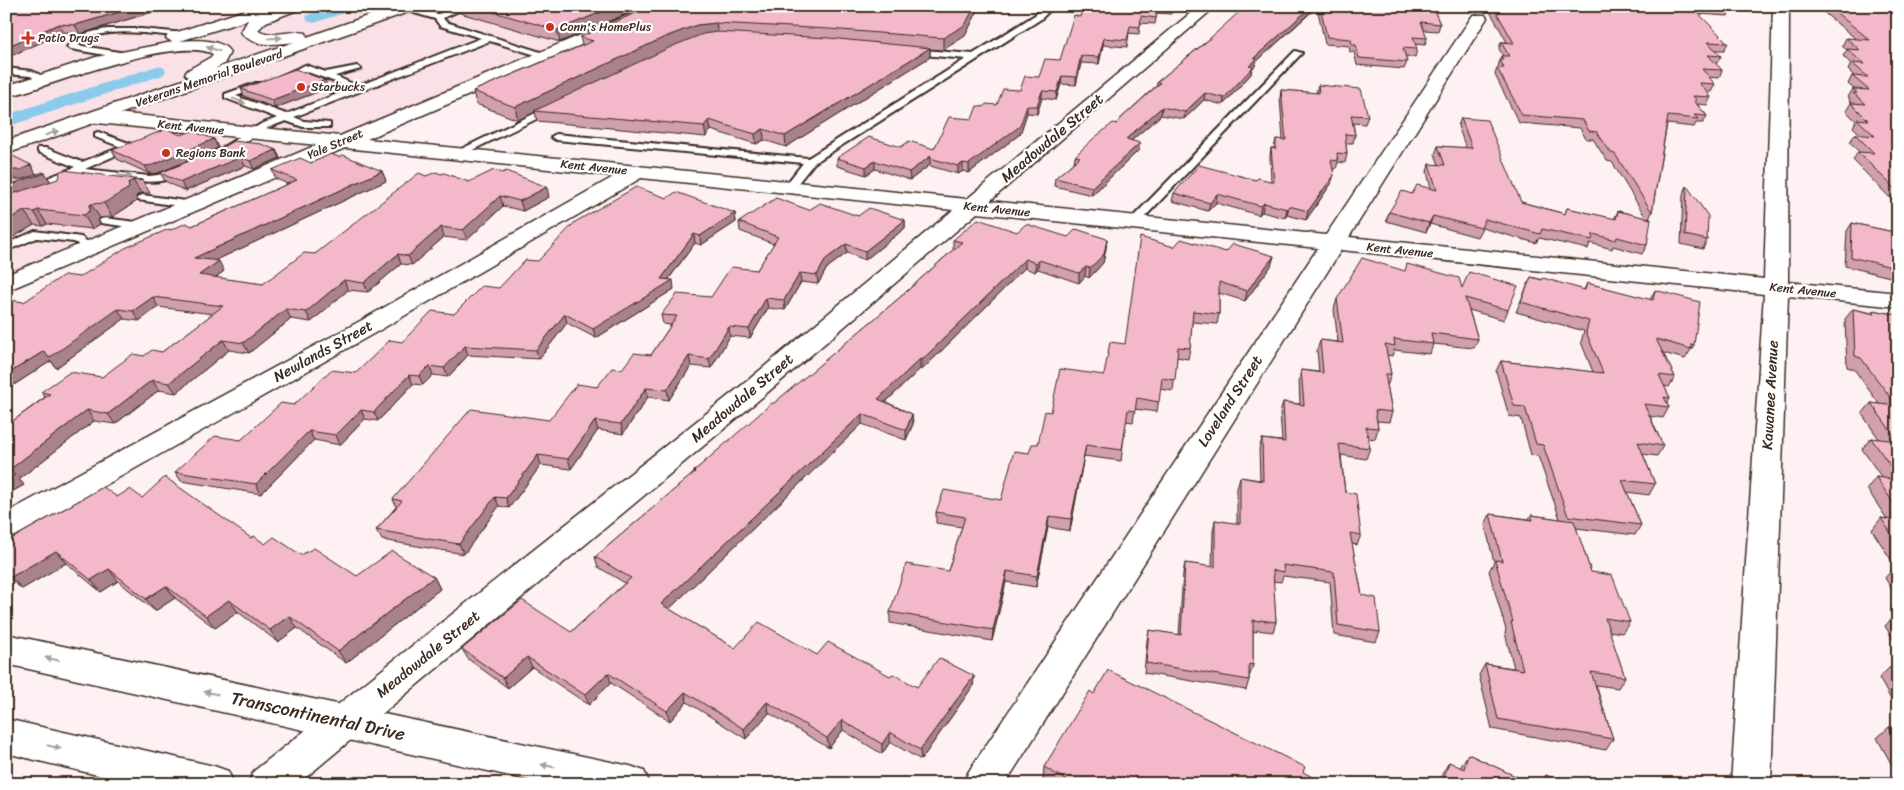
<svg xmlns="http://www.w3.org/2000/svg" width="1904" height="790" font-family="Sriracha,sans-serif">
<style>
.built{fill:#fae0e7}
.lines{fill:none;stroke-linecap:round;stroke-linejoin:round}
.canal{fill:#8acbeb;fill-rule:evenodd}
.lane-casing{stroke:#3b2a1e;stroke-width:4}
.street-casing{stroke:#3b2a1e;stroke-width:3}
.secondary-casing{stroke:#3b2a1e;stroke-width:3}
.primary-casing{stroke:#3b2a1e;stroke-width:3}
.lane{fill:#fff;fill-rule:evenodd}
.street{fill:#fff;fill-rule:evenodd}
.secondary{fill:#fff;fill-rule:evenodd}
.primary{fill:#fff;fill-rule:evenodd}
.wall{fill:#d19fae;stroke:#3b2a1e}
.shaded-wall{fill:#aa828d;stroke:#3b2a1e}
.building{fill:#f3b9ca;stroke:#3b2a1e}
.oneway{fill:#a79f9a}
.poi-dot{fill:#c8321e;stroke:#fff;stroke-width:2}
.labels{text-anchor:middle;stroke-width:4.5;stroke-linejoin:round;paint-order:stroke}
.far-poi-label{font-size:12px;fill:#3b2a1e;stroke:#fff;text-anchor:start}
.far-street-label{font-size:12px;fill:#3b2a1e;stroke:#fff}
.street-label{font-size:15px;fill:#3b2a1e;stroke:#fff}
.near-street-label{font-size:18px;fill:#3b2a1e;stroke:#fff}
</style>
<rect width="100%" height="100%" fill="#fdf1f4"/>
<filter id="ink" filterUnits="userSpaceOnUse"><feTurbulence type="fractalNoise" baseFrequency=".02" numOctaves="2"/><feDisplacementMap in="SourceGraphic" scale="10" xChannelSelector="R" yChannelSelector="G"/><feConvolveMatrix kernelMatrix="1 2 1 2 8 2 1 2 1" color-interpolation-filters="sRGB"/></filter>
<g filter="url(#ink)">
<path class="built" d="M48,6H653L6,278V18Z"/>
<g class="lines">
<path class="canal" d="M334,6H357L355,9L314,23L308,21L306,18L308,15Z
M157,66L163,67L166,71L163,75L6,127V115Z"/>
<defs>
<path id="lane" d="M405,6L438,14L458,6H470L443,18L446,22L553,56L549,59L490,41L294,117L304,121L330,123V127H303L286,121L267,128L228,153H220V149L261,124L277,118L225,98V94L256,83H262V87L236,96L286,114L481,38L440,26L435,19L404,10Z
M1045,6H1054L1041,19L814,163L793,189L789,190L784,187L803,163L556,140L551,137L556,134L808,158L966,59L913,54L910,53V49L973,54L1035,15Z
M107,29H141L184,33L188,35L184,37C156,35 99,24 77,45L125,53L126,55L122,58L71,49L67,47C78,34 91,32 107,29Z
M1295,51L1302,53L1136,226H1128L1126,224L1128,222Z
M305,65L326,72L357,66L361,69L335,76L353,84L333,93L330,92V88L341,84L305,71L282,80L278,77Z
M6,68L32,71L49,79L45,82L30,76L6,74Z
M552,105L557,108L555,110L462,155H454L453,153Z
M98,132L137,146L85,169L149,176L158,175L179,167L184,170C159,195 109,172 78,174C63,175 46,193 30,189L29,187L30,185L75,167L38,152V148H46L82,162L121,147L95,137V133Z
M142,195L193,202L198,205L193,208L138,200L137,198Z
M105,218L143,223L149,226L143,229L101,223L99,221L101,219Z
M35,231L81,237L96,248L90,251L74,242L37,238L6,251V244Z"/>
<path id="street" d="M650,6H671L669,9L367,139L967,199L1199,6H1216L990,201L1326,235L1471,18L1473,15H1485L1487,18L1349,237L1764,279L1773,6H1789L1788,282L1898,293V307L1788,296L1771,784H1731L1764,294L1341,250L1005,784H963L969,771L1318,248L977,213L761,398L298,784H248L254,771L741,386L953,210L641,178L380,330L17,535L6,539V513L362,320L615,176L345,148L6,291V275L317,145L97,123L90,121L88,117L90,113L97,111L340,136Z"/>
<path id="secondary" d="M6,634L630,766L644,771L650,784H546L6,664Z
M6,719L214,766L228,771L234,784H135L6,753Z"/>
<path id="primary" d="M258,6H302L300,9L266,22L258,30C273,39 290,29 306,33L307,37L396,6H419L417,9L6,154V141L189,78L185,74L188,70L211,57L213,54C174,35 50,87 6,97V86L96,57L172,42L166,38L168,35ZM248,20L241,32C252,48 278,44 294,42L214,69L224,64L230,52C221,38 195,40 180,41Z"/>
</defs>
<use href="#lane" class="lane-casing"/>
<use href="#street" class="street-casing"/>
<use href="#secondary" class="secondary-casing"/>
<use href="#primary" class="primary-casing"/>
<use href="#lane" class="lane"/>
<use href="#street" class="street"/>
<use href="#secondary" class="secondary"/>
<use href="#primary" class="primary"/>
</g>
<path class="wall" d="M22,6H172L80,34L64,32L6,58Z
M458,6H645L560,42L460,13Z
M652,6H980L965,36L943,50L930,49V57L786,147L764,140L756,144L711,130L706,137L537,121L535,112L518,120L476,104L473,91L582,45L580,37Z
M1083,6H1172L1171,14L1157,13L1155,24L1140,23L1139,34L1129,33L1127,47L1103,45L1099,64L1081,63L1076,85L1061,84L1056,100L1042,98L1037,114L1027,113L1020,134L969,173L963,171L958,174L930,166V165L910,180L875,169L866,175L837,166V158L901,147L934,149L972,119L984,107L997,105L1039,77L1060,60L1080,17Z
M1266,6H1432L1440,24L1438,31L1424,30L1427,38L1425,45L1415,44L1417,49L1415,57L1405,56L1407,62L1404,69L1357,65L1354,52H1350L1349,46L1325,44L1317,7L1256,62L1255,66L1252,69L1251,74L1223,105L1204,100L1184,119L1161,115L1132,140L1139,150L1092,195L1054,186L1055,178L1074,162L1075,156L1116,124V123L1157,85V82L1242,12L1266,9Z
M1487,6H1728L1731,9L1728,16L1699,14L1728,43L1724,50H1715L1721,56L1717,63H1715L1722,70L1719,78L1708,77L1715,84L1711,92H1706L1711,97L1707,105L1697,104L1707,116L1703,123H1696L1694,127L1667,124L1652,212L1649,219L1647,245L1642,254L1613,246L1612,249L1590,243L1588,249L1539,238L1536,243L1482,228L1477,237L1430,224L1426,232L1386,221L1389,212L1412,194L1431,189L1427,172L1429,164L1439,165L1435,154L1438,146L1466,148L1458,126L1461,118L1521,202L1565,214L1567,208L1614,219L1618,211L1646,218L1612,162L1607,161L1593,139H1586L1580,128L1519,123L1495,75L1497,68H1498L1499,63L1501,56H1503L1499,49L1501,42H1507Z
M1816,6H1898V206L1853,160L1858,152H1859L1850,142L1855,134L1861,135L1853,127L1856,121L1846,111L1851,103H1852L1849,101L1850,98L1848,97L1853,89H1854L1848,84L1852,76H1854L1848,70L1851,64L1843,56L1847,50L1842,46L1846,38L1856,39Z
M1318,85L1368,116L1365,124L1353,123L1355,135L1353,143H1346L1347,154L1345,163L1338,162L1336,169H1333L1331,184L1306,220L1287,215L1285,218L1262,212L1259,215L1216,203L1208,211L1172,201L1174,193L1256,180L1271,182L1270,156L1271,148H1274L1276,139L1283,140L1280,98L1281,90L1316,93Z
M328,88L275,108L244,96L241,89Z
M181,135L214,139L218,148L158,173L150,174L117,159L112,150Z
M276,150L280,158L254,169L245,166L185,191L165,181L160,173Z
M6,158L31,165L36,174L45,173L51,182L142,180L150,193H141L136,196L137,201L112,217L100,218L98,220L100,224L92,229L47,224L43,226L34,225L6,241Z
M311,163L382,171L386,181L214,261L224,271L215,278L263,284L315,254L426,176L469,182L549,197L523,211L503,206L467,240L444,237L412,265L401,264L368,292L348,290L311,322L291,319L249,353L229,350L176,393L159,390L115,424L94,421L19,479L24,485L6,495V426L45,397L41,392L102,377L144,356L162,352L213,314L158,307L139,321L124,319L56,368L51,361L6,390V303L24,302L80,277L171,230L192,226L288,184L276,179L272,170Z
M1687,186L1707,240L1703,249L1681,244L1683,195Z
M667,198L735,213L736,222L701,245L695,243L668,280L674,289L596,338L567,323L539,359L468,355L448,377L433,375L423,385L413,384L378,421L365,419L340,445L314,440L261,494L181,481L175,472L241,440L294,405L356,373L402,342L454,314L499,288L538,261Z
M809,210L858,216L905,220V228L865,260L847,253L827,268L818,284L801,282L785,310L768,308L750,338L730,336L711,368L691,366L669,400L648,397L623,434L598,430L571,469L541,465L509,508L499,506L464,554L382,540L376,530L396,507L393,499L549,420L622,369L651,355L671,325L663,324L661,315L711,297L757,270L774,244L740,231L739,222Z
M1852,223L1898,233V270L1895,269L1890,277L1845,266L1847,231Z
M1017,232L1068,237L1107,239L1106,248L1103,263L1089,278L1085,276L1079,283L1038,269L1035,272L1025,268L922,370L920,369L886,402L912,414L913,424L906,440L862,424L669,609L735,648L817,655L890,676L917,687L974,676L973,686L921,760L890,742L882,754L843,730L829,748L769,713L746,739L687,702L670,721L611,683L589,705L532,667L508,688L468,659L462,649L571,632L625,583L598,567L595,557L694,473V471L898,299L954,249H953V240Z
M1174,247L1226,252L1274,256L1271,266L1245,301L1219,293V314L1217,324L1192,322L1190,348L1188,359L1177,357L1173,391L1160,389L1157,412L1135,409L1133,422L1126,421L1121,461L1084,456L1070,531L1048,527L1036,587L1006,582L992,641L890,623V612L948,571L962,527L936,523V512L1001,500L1029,453L1038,444L1051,412L1104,375L1125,344Z
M1531,277L1584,290L1587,283L1650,300L1655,290L1694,345L1685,359L1663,353L1675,377L1669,387L1664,386L1670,398L1667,403L1669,407L1663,418L1650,416L1663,446L1657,456L1643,454L1655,484L1649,495L1627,492L1641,525L1635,535L1576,528L1591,572L1630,622L1622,633L1609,631L1625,677L1618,688L1596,685L1613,739L1606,750L1492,729L1479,675L1485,664L1514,668L1505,633L1506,630L1489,571L1494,562L1485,525L1490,514L1529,519L1531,515L1560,519L1538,456L1531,455L1521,418L1509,416L1496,371L1501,361L1593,372L1581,342L1584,331L1516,312Z
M1462,288L1508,310L1504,320L1469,310L1478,339L1474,348L1433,344L1430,354L1394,350L1392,356L1387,355L1391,374L1388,384H1387L1392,412L1389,422L1377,421L1378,428L1375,439L1368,438L1370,448L1366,459L1341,455L1345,492L1361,535L1357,545L1352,544L1362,595L1380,632L1376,642L1334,635L1330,582L1283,576L1281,582L1273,581L1276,622L1273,632L1257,630V632L1253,631V665L1250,675H1249V680L1246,690L1144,673L1147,640L1149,630L1179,635L1183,573L1185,563L1212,567L1213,531L1215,520L1237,524V488L1240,477L1260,480L1259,449L1262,439L1282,441L1280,412L1283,402L1300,404L1299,380L1301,370L1319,372L1317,350L1320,340L1338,342L1334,309L1337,299Z
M1853,309L1872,313L1874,310L1898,315V599L1885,578L1895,566L1872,530L1881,518L1887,519L1867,489L1876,477L1882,478L1862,449L1871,438L1879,439L1862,414L1871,403L1879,404L1854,369L1847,367L1845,319Z
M117,497L142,498L251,538L265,544L301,555L357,576L434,577L440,589L346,663L297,628L278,642L238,612L215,628L175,598L155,611L118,581L101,592L66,563L22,589L6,576V542Z
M1896,614L1898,615V647L1885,626Z
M1890,667L1898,668V712L1879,678Z
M1094,694L1303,772L1319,784H1049L1043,780L1044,767Z
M1889,727L1898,728V776L1877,738Z
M1468,754L1532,784H1439L1441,776L1449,762L1460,768Z
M1546,775L1565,784H1539Z"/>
<path class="shaded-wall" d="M140,6H172L80,34L75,25Z
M616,6H645L560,42L557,30Z
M975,6H980L965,36L943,50V38Z
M1312,6H1317L1256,62L1255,66L1252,69L1251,74L1223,105L1224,98L1254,58Z
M716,23L718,34L534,111L535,112L518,120L515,107L665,37L697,25Z
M59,24L64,32L6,58V47Z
M1104,38L1103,45L1099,64V57Z
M930,48V57L786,147L785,136Z
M1081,56V63L1076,85V77Z
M1062,76L1061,84L1056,100L1057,92Z
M325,80L328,88L275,108L272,100Z
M1042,91V98L1037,114V106Z
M1205,93L1204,100L1184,119L1185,112Z
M1027,106V113L1020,134L969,173V164Z
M1162,107L1161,115L1125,146L1126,139Z
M709,120L711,130L706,137L704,126Z
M763,129L764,140L756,144L755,134Z
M214,139L218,148L158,173L150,174L145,166Z
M1140,143L1139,150L1092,195V187Z
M276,150L280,158L254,169L250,161Z
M931,156L930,158V165L910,180L909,172Z
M241,157L245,166L185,191L181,182Z
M875,161V169L866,175V167Z
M963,163V171L958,174V166Z
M31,165L37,176L45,173L54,187L6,203V186L17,183L9,170Z
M382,171L386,181L199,268L194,258Z
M1334,175L1331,184L1306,220L1308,211Z
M133,180L141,193L136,196L137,201L112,217L104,203L128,183Z
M547,187L549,197L523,211L520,201Z
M1217,194L1216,203L1208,211L1210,203Z
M500,196L503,206L467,240L463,230Z
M1264,203L1262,212L1259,215L1261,206Z
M91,204L100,218L98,220L100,224L92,229L84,215Z
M1289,206L1287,215L1285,218L1287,209Z
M38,210L47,224L43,226L34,212Z
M24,211L34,225L6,241V221Z
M735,213L736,222L701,245L700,236Z
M1433,216L1430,224L1426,232L1429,223Z
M905,220V228L865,260V251Z
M441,227L444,237L412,265L408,256Z
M694,234L695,243L664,285L673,280L674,289L596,338L593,329L661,279Z
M1107,239L1106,248L1103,263L1089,278L1090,268Z
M846,244L847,253L827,268L818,284L817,275L826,259Z
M398,254L401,264L368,292L364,283Z
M1274,256L1271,266L1245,301L1247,291Z
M1025,259V268L922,370V360Z
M1039,260L1038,269L1035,272L1036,263Z
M219,261L224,271L205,285L199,275Z
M1086,267L1085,276L1079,283V273Z
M800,273L801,282L785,310L784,300Z
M344,280L348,290L311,322L306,312Z
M153,297L158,307L139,321L133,311Z
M766,298L768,308L750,338L749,329Z
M118,309L124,319L56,368L51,361L6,390V375L44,351Z
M286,309L291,319L249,353L243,343Z
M565,314L567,323L539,359L536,350Z
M729,327L730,336L711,368L709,359Z
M223,340L229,350L176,393L169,383Z
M465,346L468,355L448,377L444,368Z
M689,356L691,366L669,400L667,390Z
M920,359V369L878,409V399Z
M429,366L433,375L423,385L419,376Z
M409,375L413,384L378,421L374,412Z
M152,380L159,390L115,424L108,414Z
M646,388L648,397L623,434L621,424Z
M87,410L94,421L19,479L24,485L6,495V480L9,470Z
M361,410L365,419L340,445L336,435Z
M862,414V424L664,614L661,604Z
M912,414L913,424L906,440V430Z
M595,421L598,430L571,469L568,459Z
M309,431L314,440L261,494L256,484Z
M1086,445L1084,456L1070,531L1071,519Z
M538,455L541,465L509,508L506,498Z
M495,497L499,506L464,554L459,544Z
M1049,516L1048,527L1036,587L1037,576Z
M56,551L66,563L22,589L11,577Z
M109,569L118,581L101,592L91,580Z
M1007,571L1006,582L992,641L993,630Z
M434,577L440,589L346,663L338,651Z
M166,586L175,598L155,611L146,599Z
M229,600L238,612L215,628L206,616Z
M289,616L297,628L278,642L270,630Z
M527,657L532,667L508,688L503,678Z
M608,673L611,683L589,705L585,695Z
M974,676L973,686L921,760L920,750Z
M685,692L687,702L670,721L667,711Z
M767,702L769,713L746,739L744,729Z
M842,720L843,730L829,748L827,738Z
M890,732V742L882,754V744Z
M1113,775L1112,784H1108Z"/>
<path class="building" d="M22,6H140L75,25L59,24L6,47V10Z
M472,6H616L557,30Z
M652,6H975L965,25L943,38L829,29L716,23L697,25L665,37L515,107L473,91L593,41L580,37Z
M1083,6H1172V7L1158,6L1156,18L1141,16L1140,27L1130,26L1127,40L1104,38L1099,57L1081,56L1076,77L1062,76L1057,92L1042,91L1037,106H1027L1020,126L969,164L963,163L958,166L930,158L931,156L909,172L875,161L866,167L837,158L869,137L901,147L909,141L934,149L949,117L972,119L977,106L984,107L986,104L997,105L1003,89L1020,90L1025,76L1039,77L1045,59L1060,60L1074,15L1080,17Z
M1248,6L1269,9L1268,6H1312L1254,58L1257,59L1249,66L1253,67L1224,98L1205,93L1185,112L1162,107L1126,139L1140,143L1092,187L1055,178L1080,157L1075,156L1093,139L1113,123L1117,124L1116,123L1160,83L1157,82L1206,42L1239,12H1242Z
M1320,6H1432L1440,24L1421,22L1427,38L1413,37L1417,49L1403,48L1407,62L1359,58L1356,45H1352L1351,39L1327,37Z
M1493,6H1728L1731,9L1692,7L1728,43L1708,42L1721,56L1708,55L1722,70L1702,69L1715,84L1699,83L1711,97L1693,96L1697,101H1694L1707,116L1694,115L1698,119L1668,116L1652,212L1615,154L1611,153L1597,132L1589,131L1583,120L1522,115L1497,68H1504L1500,60H1503L1501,56H1509L1501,42L1514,43Z
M1828,6H1898V30H1893L1898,34V48L1893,47L1898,51V192L1858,152L1874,153L1855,134L1875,136L1857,119L1868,120L1851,103L1866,104L1853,93H1857L1853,89L1869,90L1852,76L1868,77L1852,63L1864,64L1847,49L1860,50L1846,38L1870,40Z
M717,32L829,38L930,48L785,136L763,129L755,134L709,120L704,126L534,111L673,46L703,34Z
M295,69L325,80L272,100L241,89Z
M1318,85L1361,89L1368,116L1351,115L1355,135L1345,134L1347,154L1337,153L1338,161L1331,160L1334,175L1308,211L1289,206L1287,209L1264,203L1261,206L1217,194L1210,203L1174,193L1199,165L1256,180L1258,178L1274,182L1271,148L1276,149V139L1286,140L1281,90L1319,93Z
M1461,118L1487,120L1521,202L1565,214L1567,208L1616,219L1618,211L1651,219L1647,245L1617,237L1616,240L1593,234L1592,240L1542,229L1540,234L1485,219L1481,228L1433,216L1429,223L1389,212L1402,191L1412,194L1417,185L1437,190L1429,164L1445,165L1438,146L1472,148Z
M167,129L181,135L192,131L214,139L153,165L145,166L112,150Z
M233,141L261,144L276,150L250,161L241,157L181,182L160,173L221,148Z
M331,154L339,157L343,155L382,171L194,258L219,261L199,275L263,284L304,253L315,254L419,173L426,176L436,172L441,174L444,173L469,182L494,170L503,173L506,171L547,187L520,201L500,196L463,230L441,227L408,256L398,254L364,283L344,280L306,312L286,309L243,343L223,340L169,383L152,380L108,414L87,410L9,470L15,475L6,480V426L50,394L41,392L70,372L102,377L133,354L144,356L152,350L162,352L223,306L153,297L133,311L118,309L49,358L44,351L6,375V303L10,300L24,302L64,275L80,277L125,248L169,229L171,230L186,223L192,226L297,180L272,170L300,158L311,163Z
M13,156L31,165L20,170H6V158Z
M63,170L142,180H133L128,183L129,188L104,203L91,204L89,207L91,210L84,215L38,210L34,212L24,211L6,221V196L58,179L60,176L59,172Z
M43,172L45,173L6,186V180H8L23,179Z
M1687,186L1708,216L1707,240L1685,235Z
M636,187L667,198L676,192L735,213L700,236L694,234L661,279L673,280L593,329L565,314L536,350L465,346L444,368L429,366L419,376L409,375L374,412L361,410L336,435L309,431L256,484L175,472L215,436L241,440L281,403L294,405L331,370L356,373L390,340L402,342L432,311L454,314L482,286L499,288L525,260L538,261L575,222Z
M776,198L809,210L820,203L858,216L869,208L905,220L865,251L846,244L826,259L817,275L800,273L784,300L766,298L749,329L729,327L709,359L689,356L667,390L646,388L621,424L595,421L568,459L538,455L506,498L495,497L459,544L376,530L402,501L393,499L471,409L549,420L577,384L597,387L612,368L622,369L634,353L651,355L677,316L661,315L677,294L711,297L731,267L757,270L778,237L739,222Z
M978,219L1017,232L1026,224L1068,237L1076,229L1107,239L1104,254L1090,268L1086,267L1079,273L1039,260L1036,263L1025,259L922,360L920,359L878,399L912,414L906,430L862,414L661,604L735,648L759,622L817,655L828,642L890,676L893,674L917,687L939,658L974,676L920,750L890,732L882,744L842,720L827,738L767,702L744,729L685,692L667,711L608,673L585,695L527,657L503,678L462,649L522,600L571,632L631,578L595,557L695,472L694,471L772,403H774L898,299L962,242L953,240Z
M1852,223L1898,233V259H1896V268L1851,257Z
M1140,237L1174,247L1181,239L1226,252L1233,244L1274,256L1247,291L1219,282V314L1193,311L1190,348L1178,347L1175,380L1162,378L1159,402L1137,398L1135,411L1128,410L1122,450L1086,445L1071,519L1049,516L1037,576L1007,571L993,630L890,612L906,564L948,571L965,517L936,512L944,490L1001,500L1014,451L1029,453L1032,444H1038L1045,411L1051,412L1060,369L1104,375L1110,342L1125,344Z
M1362,258L1405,271L1407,264L1459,278L1462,288L1469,272L1518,286L1508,310L1465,298L1478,339L1431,333L1433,344L1394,339L1395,346L1385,344L1391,374H1385L1392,412L1375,410L1378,428L1366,427L1370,448L1339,444L1345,492L1356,494L1361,535L1350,533L1362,595L1376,598L1380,632L1338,625L1334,572L1283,565L1284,572L1273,570L1276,622L1260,620V621L1253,620V665L1249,664V680L1146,663L1149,630L1181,635L1185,563L1215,567V520L1240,524V477L1263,481L1262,439L1285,442L1283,402L1304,405L1301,370L1323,373L1320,340L1343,343L1337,299Z
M1531,277L1542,280L1543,278L1585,290L1587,283L1653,300L1655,290L1700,302L1694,345L1691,344V349L1656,339L1675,377L1659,375L1670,398L1664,397L1669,407L1644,404L1663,446L1638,442L1655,484L1622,480L1641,525L1568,516L1543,445L1536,444L1525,407L1514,406L1501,361L1603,373L1586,332L1589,321L1521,302Z
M1853,309L1875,314L1874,310L1898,315V477L1871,438L1898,441L1871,403L1897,406L1861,358L1855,356Z
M165,477L251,538L254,536L265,544L274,537L301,555L314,548L357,576L392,551L434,577L338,651L289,616L270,630L229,600L206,616L166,586L146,599L109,569L91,580L56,551L11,577L6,573V542L103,487L117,497L130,489L142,498Z
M1876,477L1898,480V510Z
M1490,514L1533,520L1531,515L1574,521L1591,572L1612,575L1630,622L1605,618L1625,677L1591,672L1613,739L1498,719L1485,664L1523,670L1511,622H1513L1495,560L1502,561Z
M1881,518L1898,521V544Z
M1890,667L1898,668V681Z
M1108,670L1305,767L1303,772L1320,781L1319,784H1130L1113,775L1108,784H1073L1044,767L1090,691L1094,694Z
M1889,727L1898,728V743Z
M1468,754L1532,784H1442L1449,762L1464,769Z
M1546,775L1565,784H1544Z"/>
<defs><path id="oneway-solid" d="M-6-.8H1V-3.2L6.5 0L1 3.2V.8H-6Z" transform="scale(1.25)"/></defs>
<g class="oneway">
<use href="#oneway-solid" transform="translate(275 38) rotate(-3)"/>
<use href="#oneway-solid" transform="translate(213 49) rotate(-162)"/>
<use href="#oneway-solid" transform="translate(239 101) rotate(22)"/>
<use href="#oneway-solid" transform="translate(52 133) rotate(-19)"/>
<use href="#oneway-solid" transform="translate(125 176) rotate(6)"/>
<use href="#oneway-solid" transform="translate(52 659) rotate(-168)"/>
<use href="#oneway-solid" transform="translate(211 693) rotate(-168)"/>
<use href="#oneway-solid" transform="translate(54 747) rotate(13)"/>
<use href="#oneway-solid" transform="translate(548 766) rotate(-168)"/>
</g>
</g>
<g class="poi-dot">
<circle cx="550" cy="27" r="5"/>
<path d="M25.5 30.5h5v5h5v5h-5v5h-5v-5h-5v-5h5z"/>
<circle cx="301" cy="87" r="5"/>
<circle cx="166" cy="153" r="5"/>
</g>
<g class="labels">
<g class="far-poi-label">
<text x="560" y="31">Conn's HomePlus</text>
<text x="38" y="42">Patio Drugs</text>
<text x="311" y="91">Starbucks</text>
<text x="176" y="157">Regions Bank</text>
</g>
<g class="far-street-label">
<text transform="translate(209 78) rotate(-19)" y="4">Veterans Memorial Boulevard</text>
<text transform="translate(191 127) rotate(6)" y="4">Kent Avenue</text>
<text transform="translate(335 144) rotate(-23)" y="4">Yale Street</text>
<text transform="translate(594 167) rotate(6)" y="4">Kent Avenue</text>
<text transform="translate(997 209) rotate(6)" y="4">Kent Avenue</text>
<text transform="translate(1400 250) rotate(6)" y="4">Kent Avenue</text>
<text transform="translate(1803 290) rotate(6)" y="4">Kent Avenue</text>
</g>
<g class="street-label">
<text transform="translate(1052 138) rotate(-40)" y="5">Meadowdale Street</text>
<text transform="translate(323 351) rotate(-29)" y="5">Newlands Street</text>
<text transform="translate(1770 395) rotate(-87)" y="5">Kawanee Avenue</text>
<text transform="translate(742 398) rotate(-40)" y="5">Meadowdale Street</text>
<text transform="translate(1230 401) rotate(-57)" y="5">Loveland Street</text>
<text transform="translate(428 654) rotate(-39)" y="5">Meadowdale Street</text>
</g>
<g class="near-street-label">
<text transform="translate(318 716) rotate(12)" y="6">Transcontinental Drive</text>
</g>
</g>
<rect width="1904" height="790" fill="none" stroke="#fff" stroke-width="25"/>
<rect x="12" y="12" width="1879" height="765" fill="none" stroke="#3b2a1e" stroke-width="2" filter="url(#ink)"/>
</svg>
